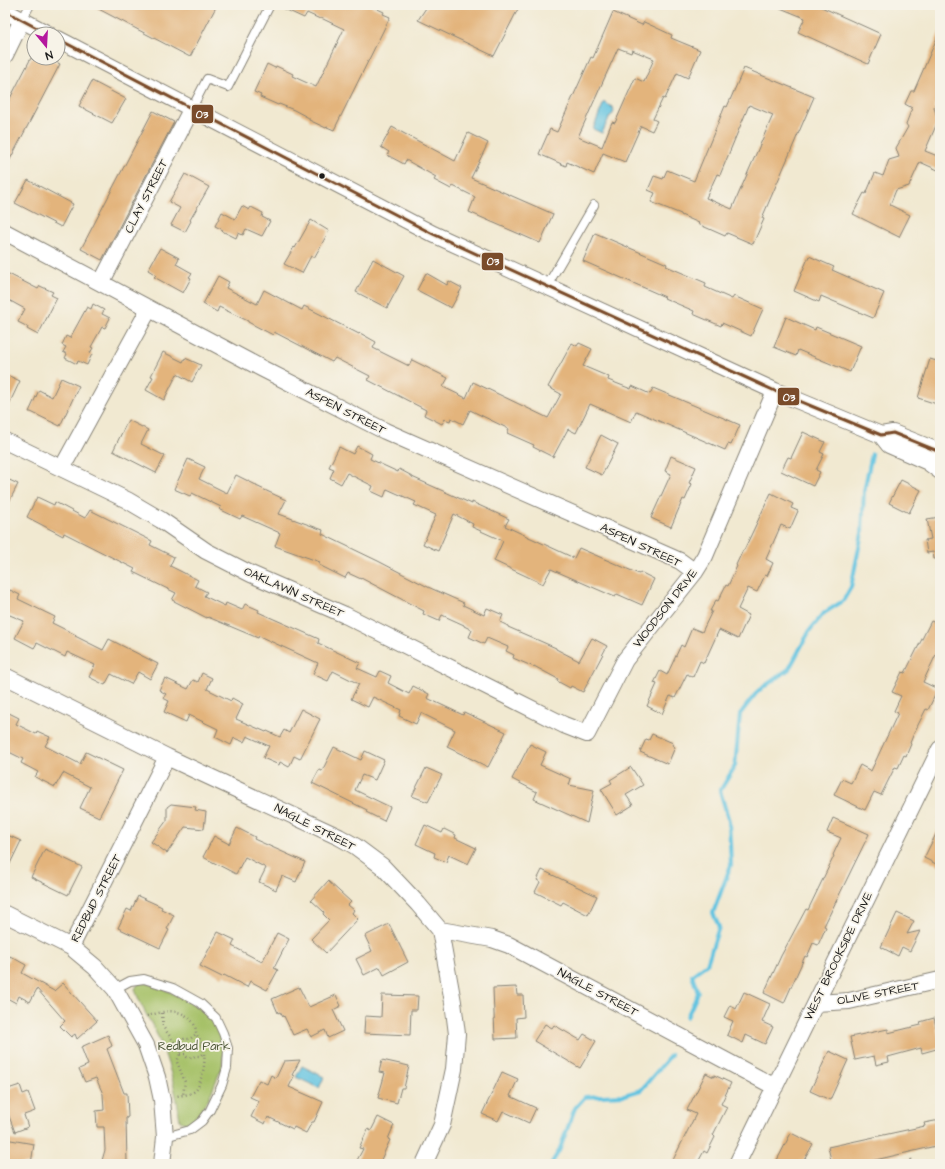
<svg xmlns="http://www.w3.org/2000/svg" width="945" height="1169" font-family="'Architects Daughter',sans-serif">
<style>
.green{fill:#a6c168;stroke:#616e42}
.water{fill:#63c4e1;stroke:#40707e}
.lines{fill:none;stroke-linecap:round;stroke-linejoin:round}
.stream{stroke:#63c4e1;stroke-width:4}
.building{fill:#e3b47c;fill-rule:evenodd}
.service-casing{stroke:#868276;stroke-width:10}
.minor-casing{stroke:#868276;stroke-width:18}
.path{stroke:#868276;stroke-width:2.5;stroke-dasharray:1 3;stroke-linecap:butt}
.service{stroke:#fff;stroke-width:8}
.minor{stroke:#fff;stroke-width:16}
.bus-1-casing{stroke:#f7f3e8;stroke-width:6}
.bus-1{stroke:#7a4b2a;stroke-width:3}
.bus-dot{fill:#1c1c1c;stroke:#f7f3e8;stroke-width:1.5}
.labels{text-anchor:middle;stroke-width:3.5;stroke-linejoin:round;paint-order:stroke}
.street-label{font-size:12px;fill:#1c1c1c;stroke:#f7f3e8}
.park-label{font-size:12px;fill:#4c5637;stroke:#f7f3e8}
.line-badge{stroke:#f7f3e8;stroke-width:1.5}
.badge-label{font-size:11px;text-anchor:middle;font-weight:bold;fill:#fff}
</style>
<rect width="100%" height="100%" fill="#f7f3e8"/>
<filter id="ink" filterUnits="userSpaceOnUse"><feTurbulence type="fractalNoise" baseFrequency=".025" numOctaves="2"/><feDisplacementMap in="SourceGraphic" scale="8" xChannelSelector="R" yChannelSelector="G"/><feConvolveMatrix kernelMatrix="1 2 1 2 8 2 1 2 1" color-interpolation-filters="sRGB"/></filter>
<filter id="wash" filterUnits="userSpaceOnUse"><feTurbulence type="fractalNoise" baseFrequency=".012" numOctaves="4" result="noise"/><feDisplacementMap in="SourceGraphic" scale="16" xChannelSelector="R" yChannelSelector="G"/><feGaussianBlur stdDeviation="0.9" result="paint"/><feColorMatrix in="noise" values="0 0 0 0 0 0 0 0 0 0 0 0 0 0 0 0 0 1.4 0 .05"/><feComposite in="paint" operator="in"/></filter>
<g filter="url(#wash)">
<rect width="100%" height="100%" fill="#f1e9d1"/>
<path class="green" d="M144,982L166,990L184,999L200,1008L213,1020L225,1038L222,1067L209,1098L196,1118L187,1124L180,1121C176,1090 170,1065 158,1037C151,1021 140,1006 135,989L138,984Z"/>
<path class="water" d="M604,102L612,107L614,110L613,114L610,116L602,133L593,129Z
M302,1066L324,1077L319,1088L296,1077Z"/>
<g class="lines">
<path class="stream" d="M687,1017L698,993L692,975L707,964L719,927L713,913L731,865L729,821L720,791L735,766L740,714L758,691L789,669L810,630L824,613L843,601L851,587L862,533L864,491L872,454
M551,1164L559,1151L575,1108L585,1097L602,1096L624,1095L641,1090L671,1055"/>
</g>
<g id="blocks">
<path class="building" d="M91,5H217L190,57Z
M276,5H369L384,12L383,14L390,17L334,130L327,127L326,128L309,120V118L294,110L279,104L278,105L260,97L261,95L254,92L267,64L275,68L276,66L293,74L292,76L316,87L344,29L321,18L320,19L307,13L304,18Z
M428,5H520L494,56L418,20Z
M773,5H817L881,34L868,64L798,32L805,18Z
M613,12L642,25L644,22L672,35L671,38L700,50L688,78L677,73L665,99L663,98L653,119L657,121L652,131L641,126L625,162L603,153L594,174L567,162L566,166L539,154L550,129L557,132L591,57L593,58ZM618,48L631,53L632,50L654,59L644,82L635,78L615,123L612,122L602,147L578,137Z
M940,31V92L934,107L938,121L925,151L940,157V171L920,162L909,186L896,190L890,205L910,215L899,237L853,214L864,193L866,194L875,173L883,176L889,160L899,157L896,148L908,127L906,124L912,108L905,104L911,91H914Z
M31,58H48L60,64L5,169V108Z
M744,68L814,97L762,218L764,219L753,244L727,233L725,236L698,224L699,223L681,215V214L651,202L655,193L648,190L654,176L663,179L667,170L694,181L725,106L727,107ZM749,105L773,115L732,209L706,198L717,174L720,175Z
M92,81L126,99L112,123L79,106Z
M153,111L174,122L102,260L81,249Z
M392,127L455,161L468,133L488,143L471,178L553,214L540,243L469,212L475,197L453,186L451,189L434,180L436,177L406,160L404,164L387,155L389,152L381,147Z
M185,174L209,187L190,220L191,221L185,232L171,225L180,208L169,202Z
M28,180L73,204L61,227L15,203Z
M242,206L249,210L251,207L263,213L262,217L270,221L262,236L246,229L243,235L238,233L236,238L222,231L223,230L215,226L222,212L235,219Z
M311,220L329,231L314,258L311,256L302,273L284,264L294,247L295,248Z
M595,233L667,264L666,266L706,283L705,287L732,299L734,296L763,309L751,336L722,323L721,326L693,314L694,311L664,298L665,297L583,261Z
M160,248L179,258L176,264L192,273L189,277L191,278L183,293L154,277L156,275L148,270Z
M809,256L834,267L832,270L884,293L873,318L821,296L819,302L794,291Z
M373,259L404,276L387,308L356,292Z
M5,272L38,289L40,286L53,292L51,295L57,298L38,335L27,329L28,327L18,322L25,309L5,298Z
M426,273L447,285L449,281L462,288L451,308L417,290Z
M218,276L229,282L226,288L257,304L264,290L302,310L304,306L359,334L360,333L376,342L373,348L409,366L412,360L448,378L443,387L466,398L473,382L548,418L561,394L548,387L572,343L577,346L579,343L592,349L583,366L609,377L608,380L631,389L632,386L650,394L653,388L740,425L731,445L728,444L725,450L636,411L631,422L590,404L576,433L568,429L553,457L533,447L534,445L507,433L509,429L470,410L463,424L451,418L450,421L445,419L442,424L424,415L426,410L368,380L370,376L335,358L332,362L274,332L273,335L248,322V321L219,307L217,312L203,304Z
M93,304L104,310L102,314L110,318L105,328L102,327L91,347L93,348L90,353L92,354L87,365L78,361L77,364L65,358L67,354L63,352L66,347L62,345L66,336L70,338L87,307L91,309Z
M786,317L815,330L816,327L861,346L850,372L798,350L796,356L774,347Z
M163,352L183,362L185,358L201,365L192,382L177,374L164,400L146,390L153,377L151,376Z
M930,359L940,362V405L918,398Z
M5,374L20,381L5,413Z
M61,378L79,386L60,426L31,412H29L39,390L52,397Z
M128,420L148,430L141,444L165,456L156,473L113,451Z
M803,432L825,442L820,452L824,454L816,470L820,472L813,486L781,471L788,457L791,458Z
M601,435L618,444L602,475L585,467Z
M357,446L372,454L370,459L398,472L399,469L412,476V477L472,504V502L509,519L505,526L574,558L579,548L639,574L640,572L654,579L642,605L617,594L615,597L551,569L543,584L494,561L503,541L472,527L473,524L454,514L438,551L423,544L436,515L414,505L416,502L387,489L384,497L371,491L373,486L347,473L341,484L330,478L334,469L329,467L339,447L353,454Z
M671,456L696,467L689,483L692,484L685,500L683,499L671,527L651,518L671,474L665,471Z
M188,459L205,467L199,479L227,493L236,475L256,485V486L286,500L279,514L323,530L322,534L378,561L428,587L464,603L463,605L484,615L487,608L503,615L500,622L508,626V627L556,648V649L579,661L592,638L607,646L583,692L571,686L570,688L557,681L558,679L534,666V667L513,658L514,655L506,651L508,647L487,638L484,644L469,637L472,630L464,626V625L442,615L439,621L423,614L424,611L361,578V579L348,573L345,578L319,565L320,562L275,546L280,533L242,516L240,519L219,509L221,507L192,493L190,496L174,489Z
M5,478L18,484L5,510Z
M901,480L921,490L909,513L889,503Z
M771,493L793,504L791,508L798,511L790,529L781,525L766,559L773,563L767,576L765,575L757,592L748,588L738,609L749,615L738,639L719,630L704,663L700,661L693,677L687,674L675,698L670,696L662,714L647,706L657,684L654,683L660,671L667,675L681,645L684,647L692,628L702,632L712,611H710L716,600L718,601L726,585L728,586L737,566L736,565L743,550H744Z
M37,497L54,505L55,502L85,518L90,510L152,541L150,545L174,557L170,566L198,580L195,586L207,592L204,596L225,606L226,603L242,610L245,604L259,610L258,612L319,639L318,643L360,663L357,668L377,677L380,671L391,676L388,683L409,694L413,686L429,694L427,698L463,715L464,712L506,732L488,767L447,747L455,730L421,713L416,724L399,716L401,710L373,697L368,707L351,699L359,684L333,671L328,681L313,674L318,663L259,636L258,638L208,617L207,618L172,600L176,593L133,572L135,569L64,533L63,536L27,517Z
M940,517V558L934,559L933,552L927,553L925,540L931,539L927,519Z
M10,590L20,595L18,599L55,617L52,623L76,635L75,636L103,650L109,639L158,664L150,679L138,672L131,684L111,674L105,685L89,677L95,665L67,652L65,657L37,643L34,648L15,638L24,621L5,613V592L8,594Z
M931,621L940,625V646L923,682L938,689L928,710L926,709L914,733L910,743L911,744L906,756L904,755L898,768L895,767L881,795L874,792L865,810L834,795L842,779L851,783L860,765L871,771L898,713L894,711L901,696L892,692L902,672L905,673Z
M202,673L212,678L207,689L231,701L232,698L243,704L236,719L266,732L267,731L280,737L284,730L289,733L301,709L320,719L300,759L294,756L289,767L280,762L279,765L263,758L269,746L247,736L244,742L234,738L231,745L215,737L218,729L189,715L186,722L164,712L169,701L163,698L166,694L159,690L165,678L188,689L193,680L198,682Z
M5,711L19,718L16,724L36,734L37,731L50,737L45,746L80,764L86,752L123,770L99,817L80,808L90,787L63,773L55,787L35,777L38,772L21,763L23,759L5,750Z
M652,734L673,743L672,745L675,747L668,764L640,752L646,739L649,740Z
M530,744L546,752L540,765L571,779L569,785L594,790L587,823L534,799L537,792L512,779Z
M334,747L361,760L365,751L384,760L375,780L362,775L355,790L390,807L384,821L366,812L367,810L312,783L319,770L322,771Z
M631,767L643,785L626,795L633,805L617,815L601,789L612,783L610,780Z
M426,768L442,775L428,802L412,796Z
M171,804L196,807L195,810L206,812L204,829L185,827L167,853L151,842L167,820V807Z
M833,818L869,834L824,926L826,927L818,945L813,943L807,957L805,956L784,1003L764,993L781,956L806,909L808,910L834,856L833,855L841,838L827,832Z
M425,825L442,833L444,829L456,835L455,838L476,848L468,864L449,855L446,862L434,857L435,853L416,844Z
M940,826V866L924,858Z
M237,828L255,837L254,839L305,862L296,882L282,876L276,890L259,882L266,868L245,857L236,874L203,857L214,836L229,844Z
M5,834L21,841L5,874Z
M45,849L82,867L68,895L31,877Z
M542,870L597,896L588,915L563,902L561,905L535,892L540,882L537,880Z
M328,881L351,902L348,905L354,910L352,913L358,919L326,953L311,939L329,920L323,914L324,912L311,900Z
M138,896L162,907L161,909L174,915L167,929L169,930L160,948L118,928L127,909L131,911Z
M897,913L914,921L907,934L920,931L910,951L902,947L898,956L881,947Z
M389,924L408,962L384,975L380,967L364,975L356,959L372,951L365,936Z
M218,932L235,940L232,946L262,962L277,933L289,939L274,968L278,970L267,990L250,981L247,987L224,975L222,977L200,966Z
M10,956L26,965L22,973L54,991L63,983L97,1021L77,1039L75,1034L71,1037L60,1026L65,1021L37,989L30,1002L19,996L16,1003L5,997V965Z
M299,987L309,1007L336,995L341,1006L333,1010L343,1031L328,1038L325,1030L311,1037L307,1029L293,1035L284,1016L283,1017L280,1012L278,1013L272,999Z
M516,987L517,995H523L524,1017L516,1018L517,1038L495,1039L493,988Z
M744,992L770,1004L762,1022L773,1027L765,1044L746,1035L743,1043L727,1035L733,1021L724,1017L730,1005L736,1009Z
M382,995L418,996L417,1010H411L410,1035L364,1033L365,1016L381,1017Z
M934,1018L940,1043V1048L922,1053L921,1048L888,1057L889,1062L876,1065L874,1056L855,1060L850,1037L888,1029V1033L921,1025L920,1022Z
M545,1024L552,1028L554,1025L580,1040L584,1034L596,1041L580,1068L534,1041Z
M108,1035L112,1046L107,1049L124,1093H127L128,1117L126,1118L127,1164H101L105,1150L104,1127H97L96,1111L104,1110L103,1094L96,1078L85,1082L79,1069L88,1065L81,1047Z
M829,1051L848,1060L830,1100L810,1091Z
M300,1060L292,1075L294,1076L289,1087L323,1102L314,1122H312L306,1133L294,1127L293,1129L268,1117L265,1124L251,1117L259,1101L250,1097L259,1080L267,1084L271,1075L276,1078L284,1061Z
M382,1060L409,1066L404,1088H401L397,1103L378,1098L385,1073L379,1072Z
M502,1072L518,1079L510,1096L536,1108L529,1123L503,1111L498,1121L482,1114Z
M706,1073L714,1077V1075L731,1083L721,1104L727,1107L713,1135L715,1137L707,1153L704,1151L697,1164H682L673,1160L696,1114L687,1110Z
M20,1085L23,1094L28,1092L35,1111L24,1115L28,1127L15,1132L5,1106V1090Z
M378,1117L394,1125L388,1139L390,1140L379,1164H355L363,1149L359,1148L368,1129L371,1131Z
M940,1120V1145L871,1161L872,1164H832L828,1147L925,1126L924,1123Z
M791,1133L813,1144L802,1164H775Z
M5,1139L34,1144L31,1164H5Z"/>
</g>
</g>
<g filter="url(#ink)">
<use href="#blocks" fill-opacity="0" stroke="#868276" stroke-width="1"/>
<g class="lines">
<defs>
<path id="service" d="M22,20L30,5
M192,108L207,79L228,87L270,5
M547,286L594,205
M115,989L130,981L144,979L173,988L200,1003L216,1018L223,1033L228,1048L227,1068L222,1085L210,1110L202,1121L190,1130L165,1137"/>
<path id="minor" d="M5,11L48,34
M58,39L433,234L775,391L881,435L889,445L928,462L940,471
M5,55L22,20
M5,232L261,368L385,431L680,561L695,572
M101,283L192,108
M881,435L893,433L940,452
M5,441L127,500L161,520L206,551L251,574L345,615L564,725L587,734L625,660L695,572L705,556L775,391
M62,468L149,309
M5,676L167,757L339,837L355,846L382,866L418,904L440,930L492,939L509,945L775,1087
M5,914L71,947L95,967L115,989L146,1045L157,1077L162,1100L165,1137L162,1164
M71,947L167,757
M816,1003L849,1001L940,980
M424,1164L442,1125L454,1069L457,1034L453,1002L440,930
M737,1164L940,749"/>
</defs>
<use href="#service" class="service-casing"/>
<use href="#minor" class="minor-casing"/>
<path class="path" d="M162,1013L163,1027L181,1051L177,1062L185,1082L183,1095
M147,1016C161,1012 177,1007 189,1018C194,1023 196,1026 196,1034C207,1047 206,1066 200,1081C199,1084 198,1088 196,1090C191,1095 182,1095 176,1096
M182,1050L184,1047L182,1043L184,1039H190L196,1034
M181,1051L215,1041
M180,1054H185L187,1057L192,1058L195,1056H200L204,1052
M939,1151L940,1156
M911,1159L913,1164"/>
<use href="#service" class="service"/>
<use href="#minor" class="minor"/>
<defs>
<path id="bus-1" d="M5,11L48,34
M58,39L433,234L775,391L881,435L893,433L940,452"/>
</defs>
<use href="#bus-1" class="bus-1-casing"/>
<use href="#bus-1" class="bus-1"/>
</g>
</g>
<circle class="bus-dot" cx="322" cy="176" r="3.5"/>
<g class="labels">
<g class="street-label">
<text transform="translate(146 196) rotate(-63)" y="4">CLAY STREET</text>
<text transform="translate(346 411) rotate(27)" y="4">ASPEN STREET</text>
<text transform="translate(641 545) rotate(25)" y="4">ASPEN STREET</text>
<text transform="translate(294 592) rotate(24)" y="4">OAKLAWN STREET</text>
<text transform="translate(665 608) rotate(-52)" y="4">WOODSON DRIVE</text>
<text transform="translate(315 827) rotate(27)" y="4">NAGLE STREET</text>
<text transform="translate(96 898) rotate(-63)" y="4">REDBUD STREET</text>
<text transform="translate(838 956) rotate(-64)" y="4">WEST BROOKSIDE DRIVE</text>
<text transform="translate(598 992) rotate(28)" y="4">NAGLE STREET</text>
<text transform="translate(878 993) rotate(-11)" y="4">OLIVE STREET</text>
</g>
<g class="park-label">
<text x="194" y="1050">Redbud Park</text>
</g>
</g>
<g class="line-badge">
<rect x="191" y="104" width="23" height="20" rx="4" fill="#7a4b2a"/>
<rect x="481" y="252" width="23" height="19" rx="4" fill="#7a4b2a"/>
<rect x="777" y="387" width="23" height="19" rx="4" fill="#7a4b2a"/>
</g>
<g class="badge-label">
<text x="202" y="118">03</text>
<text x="493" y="265">03</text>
<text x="789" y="401">03</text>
</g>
<rect width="945" height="1169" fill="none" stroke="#f7f3e8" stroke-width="20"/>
<g transform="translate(46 46) rotate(162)"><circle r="19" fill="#f7f3e8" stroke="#9f9d96"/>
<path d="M0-3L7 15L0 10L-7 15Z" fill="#b5179e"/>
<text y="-6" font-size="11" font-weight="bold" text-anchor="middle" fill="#1c1c1c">N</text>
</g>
</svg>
